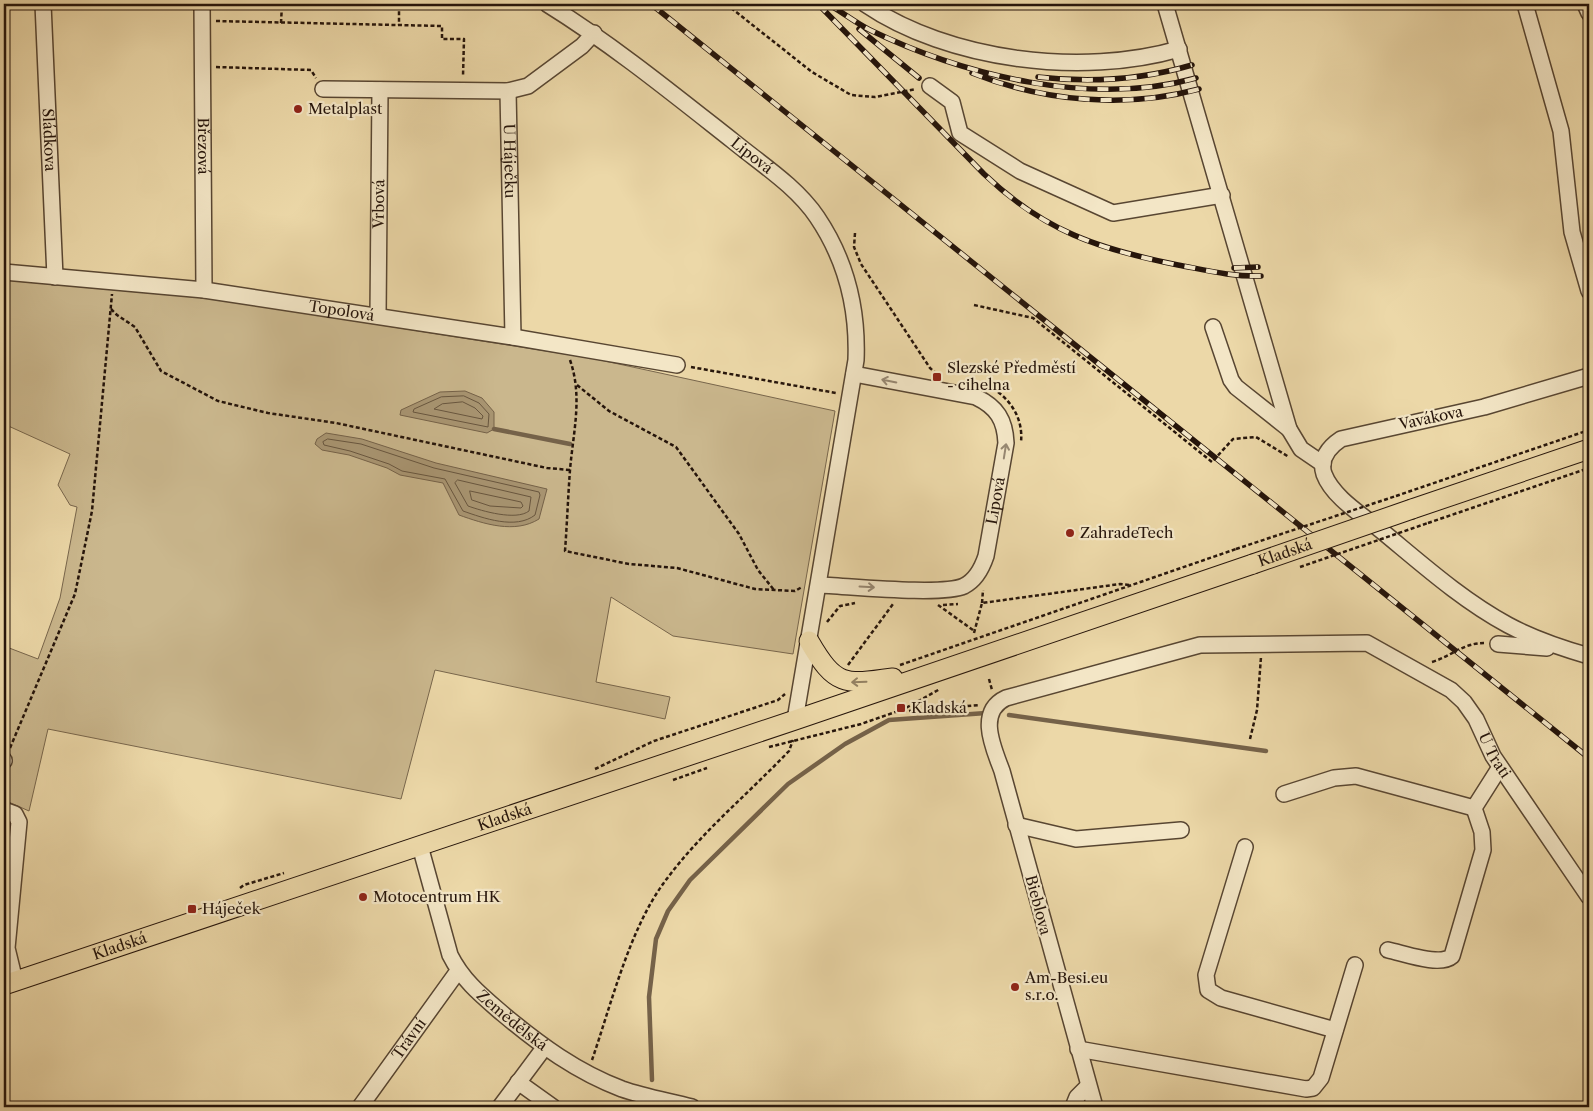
<svg xmlns="http://www.w3.org/2000/svg" width="1593" height="1111" font-family="'Libre Caslon Text',serif">
<style>
.green{fill:#cab78d;stroke:#78664c}
.water{fill:#a99673;stroke:#756249}
.lines{fill:none;stroke-linecap:round;stroke-linejoin:round}
.shore{stroke:#68563f;stroke-width:1}
.stream{stroke:#756249;stroke-width:4.5}
.minor-casing{stroke:#584632;stroke-width:18}
.major-casing{stroke:#26150b;stroke-width:21}
.path{stroke:#26150b;stroke-width:2.5;stroke-dasharray:4 2.5;stroke-linecap:butt}
.minor{stroke:#f3e6c6;stroke-width:15}
.major{stroke:#ecd8a8;stroke-width:19}
.rail-casing{stroke:#26150b;stroke-width:5.5}
.rail{stroke:#f3e6c6;stroke-width:4;stroke-dasharray:11;stroke-linecap:butt}
.major-bridge-casing{stroke:#26150b;stroke-width:21;stroke-linecap:butt}
.path-bridge{stroke:#26150b;stroke-width:2.5;stroke-dasharray:4 2.5;stroke-linecap:butt}
.major-bridge{stroke:#ecd8a8;stroke-width:19}
.oneway{stroke:#978872}
.oneway2{stroke:#938061}
.poi-dot{fill:#8f2418;stroke:#f3e6c6;stroke-width:2}
.labels{text-anchor:middle;stroke-width:4.5;stroke-linejoin:round;paint-order:stroke}
.poi-label{font-size:15px;fill:#26150b;stroke:#f3e6c6;text-anchor:start}
.street-label{font-size:15px;fill:#26150b;stroke:#f3e6c6}
</style>
<rect width="100%" height="100%" fill="#ecd8a8"/>
<filter id="stains"><feTurbulence type="fractalNoise" baseFrequency=".004" numOctaves="4"/><feColorMatrix values="0 0 0 0 .2 0 0 0 0 .09 0 0 0 0 .02 0 0 0 .5 -.17"/></filter>
<radialGradient id="worn" r=".72"><stop offset=".6" stop-color="#630" stop-opacity="0"/><stop offset="1" stop-color="#630" stop-opacity=".3"/></radialGradient>
<path class="green" d="M4,280L216,299L463,338L591,358L835,411L793,654L673,636L611,597L596,682L670,697L665,719L435,670L401,799L48,729L29,811L4,800V646L38,659L60,598L77,507L70,505L58,485L70,454L4,424Z"/>
<path class="water" d="M465,391L482,398L494,412V429L487,433L400,415L401,410L440,392Z
M326,433L362,439L436,463L547,489L539,519C515,534 484,524 459,515L443,483L400,475L387,468L349,455L322,450L315,444L317,439Z"/>
<g class="lines">
<path class="shore" d="M464,396L479,403L489,414L488,427L413,412L414,409L441,397Z
M463,402L475,408L483,416L482,419L434,409L442,404Z
M328,439L361,444L434,468L539,492L540,495L535,515C516,530 483,518 463,511L445,479L402,471L389,464L350,451L324,445L323,442Z
M458,480L531,497L529,511C516,521 482,511 468,506L455,483Z
M470,491L521,502L523,506L521,508L490,506L472,500Z"/>
<path class="stream" d="M494,429L570,444
M1009,715L1266,751
M652,1080L649,997L656,939L668,911L690,880L788,784L845,744L889,720L986,713"/>
<defs>
<g id="minor">
<path id="s1" d="M43,4L55,277"/>
<path id="s2" d="M202,4L204,290"/>
<path id="s3" d="M547,4C613,45 672,93 733,141C761,164 796,186 817,217C846,260 858,308 856,360L795,720"/>
<path d="M865,4C949,61 1082,77 1179,49"/>
<path d="M1165,4L1289,429L1301,449L1323,464"/>
<path d="M1525,4L1561,131L1572,232L1589,291"/>
<path d="M1585,4L1589,13"/>
<path d="M930,86L952,102L960,133L1020,171L1113,213L1222,195"/>
<path d="M323,89L508,91L528,86L582,46L594,33"/>
<path id="s4" d="M508,91L513,337"/>
<path id="s5" d="M4,272L204,290L513,337L677,365"/>
<path id="s6" d="M378,316L380,90"/>
<path d="M1213,327L1231,380L1236,387L1289,429"/>
<path d="M1589,376L1484,407L1341,439C1329,447 1319,459 1324,474C1333,498 1364,516 1383,532C1423,565 1462,600 1508,625C1534,639 1561,648 1589,656"/>
<path id="s7" d="M819,585C848,586 942,596 964,586C976,580 982,568 986,556L1006,443C1005,420 997,407 976,397L854,374"/>
<path d="M1498,644L1547,648"/>
<path d="M4,760V761"/>
<path d="M1284,794L1334,778L1356,776L1474,808"/>
<path d="M4,810L15,814L19,822L7,948L15,981"/>
<path d="M1016,825L1076,839L1181,830"/>
<path id="s8" d="M420,846L450,955C463,981 482,996 503,1014C540,1045 577,1072 622,1089C645,1097 669,1101 692,1107"/>
<path d="M1245,847L1206,975L1208,990L1221,998L1335,1030"/>
<path d="M1388,950C1403,953 1440,967 1452,956L1483,850L1482,832L1474,808L1500,767"/>
<path d="M1078,1049L1306,1089L1313,1088L1321,1078L1355,965"/>
<path d="M518,1082L553,1107"/>
<path id="s9" d="M360,1107L458,971"/>
<path d="M500,1107L544,1048"/>
<path d="M1073,1107L1077,1097L1088,1086"/>
<path id="s10" d="M1095,1107L1002,771C994,749 976,712 1006,698L1200,645L1367,643L1451,690L1464,702L1476,719L1493,756L1589,897"/>
</g>
<g id="major">
<path d="M1412,509L1589,449"/>
<path d="M809,641C835,686 844,685 893,678"/>
<path id="s11" d="M4,985L795,720L1253,564"/>
</g>
</defs>
<use href="#minor" class="minor-casing"/>
<use href="#major" class="major-casing"/>
<path class="path" d="M385,4L399,6V25
M726,4L812,72L851,95L875,97L916,89
M216,21L442,26V39H464L463,76
M281,23L282,4
M216,67L311,70L316,78
M855,233L854,247L861,264L930,368L939,376
M974,305L1033,318L1212,462L1233,439L1256,437L1289,457
M111,309L117,315L135,327L161,371L218,401L268,413L336,423L547,468L570,470
M570,360C583,397 573,433 570,470C568,497 567,524 565,551L629,564L677,568L755,589L795,591L802,587
M691,367L836,393
M577,385L609,411L676,447L739,534L758,570L774,590
M998,392C1014,404 1023,422 1021,442
M1396,496L1589,430
M1428,523L1589,468
M982,603L983,590
M938,605L973,630
M943,605L958,604
M827,622L840,606L855,603
M974,633L982,603L1120,584L1130,585
M1432,662C1452,656 1463,643 1484,643
M848,665L893,604
M900,665L1236,549
M989,679L992,690
M896,712L980,705
M1250,739L1257,710L1261,657
M769,747L861,724L904,709L940,689
M10,748L75,594L92,511L112,294
M595,769L654,741L778,700L785,694
M673,780L707,768
M240,888L244,885L284,873
M592,1060C611,1005 629,931 663,884C699,834 747,795 789,751L793,740"/>
<use href="#minor" class="minor"/>
<use href="#major" class="major"/>
<defs>
<path id="rail" d="M651,4L1589,758
M818,4L984,174C1044,231 1098,249 1178,265C1205,270 1233,277 1261,276
M828,4C842,12 856,23 870,30C965,76 1092,107 1196,78
M859,29L919,78
M972,73C1042,101 1125,109 1199,89
M1038,77C1091,83 1141,80 1192,65
M1234,268L1258,267"/>
</defs>
<use href="#rail" class="rail-casing"/>
<use href="#rail" class="rail"/>
<defs>
<g id="major-bridge">
<path id="s12" d="M1253,564L1412,509"/>
</g>
</defs>
<use href="#major-bridge" class="major-bridge-casing"/>
<path class="path-bridge" d="M1236,549L1396,496
M1300,567L1428,523"/>
<use href="#major-bridge" class="major-bridge"/>
</g>
<defs><path id="oneway-shaft" d="M-6 0H5M1.5-3L5.5 0L1.5 3" fill="none" stroke-width="1.6" stroke-linecap="round" stroke-linejoin="round" transform="scale(1.25)"/></defs>
<g class="oneway">
<use href="#oneway-shaft" transform="translate(889 381) rotate(-169)"/>
<use href="#oneway-shaft" transform="translate(1005 451) rotate(-81)"/>
<use href="#oneway-shaft" transform="translate(867 587) rotate(3)"/>
</g>
<use class="oneway2" href="#oneway-shaft" transform="translate(859 682) rotate(178)"/>
<g class="poi-dot">
<circle cx="298" cy="109" r="5"/>
<rect x="932" y="372" width="10" height="10" rx="2.5"/>
<circle cx="1070" cy="533" r="5"/>
<rect x="896" y="703" width="10" height="10" rx="2.5"/>
<circle cx="363" cy="897" r="5"/>
<rect x="187" y="904" width="10" height="10" rx="2.5"/>
<circle cx="1015" cy="987" r="5"/>
</g>
<g class="labels">
<g class="poi-label">
<text x="308" y="114">Metalplast</text>
<text x="947" y="373">Slezské Předměstí<tspan x="947" dy="17">- cihelna</tspan></text>
<text x="1080" y="538">ZahradeTech</text>
<text x="911" y="713">Kladská</text>
<text x="373" y="902">Motocentrum HK</text>
<text x="202" y="914">Háječek</text>
<text x="1025" y="983">Am-Besi.eu<tspan x="1025" dy="17">s.r.o.</tspan></text>
</g>
<g class="street-label">
<text dy="5" stroke="none"><textPath href="#s1" startOffset="136">Sládkova</textPath></text>
<text dy="5" stroke="none"><textPath href="#s2" startOffset="142">Březová</textPath></text>
<text dy="5" stroke="none"><textPath href="#s3" startOffset="255">Lipová</textPath></text>
<text dy="5" stroke="none"><textPath href="#s4" startOffset="70">U Háječku</textPath></text>
<text dy="5" stroke="none"><textPath href="#s6" startOffset="112">Vrbová</textPath></text>
<text dy="5" stroke="none"><textPath href="#s5" startOffset="340">Topolová</textPath></text>
<text transform="translate(1431 418) rotate(-12)" y="5">Vavákova</text>
<text dy="5" stroke="none"><textPath href="#s7" startOffset="240">Lipová</textPath></text>
<text dy="5" stroke="none"><textPath href="#s12" startOffset="34">Kladská</textPath></text>
<text dy="5" stroke="none"><textPath href="#s10" startOffset="974">U Trati</textPath></text>
<text dy="5" stroke="none"><textPath href="#s11" startOffset="528">Kladská</textPath></text>
<text transform="translate(1038 905) rotate(75)" y="5">Bieblova</text>
<text dy="5" stroke="none"><textPath href="#s11" startOffset="122">Kladská</textPath></text>
<text dy="5" stroke="none"><textPath href="#s8" startOffset="204">Zemědělská</textPath></text>
<text dy="5" stroke="none"><textPath href="#s9" startOffset="84">Trávní</textPath></text>
</g>
</g>
<rect width="1593" height="1111" fill="none" stroke="#ecd8a8" stroke-width="20"/>
<rect x="5" y="5" width="1583" height="1101" fill="none" stroke="#26150b" stroke-width="2.5"/>
<rect x="10" y="10" width="1573" height="1091" fill="none" stroke="#26150b"/>
<rect width="100%" height="100%" filter="url(#stains)"/>
<rect width="100%" height="100%" fill="url(#worn)"/>
</svg>
